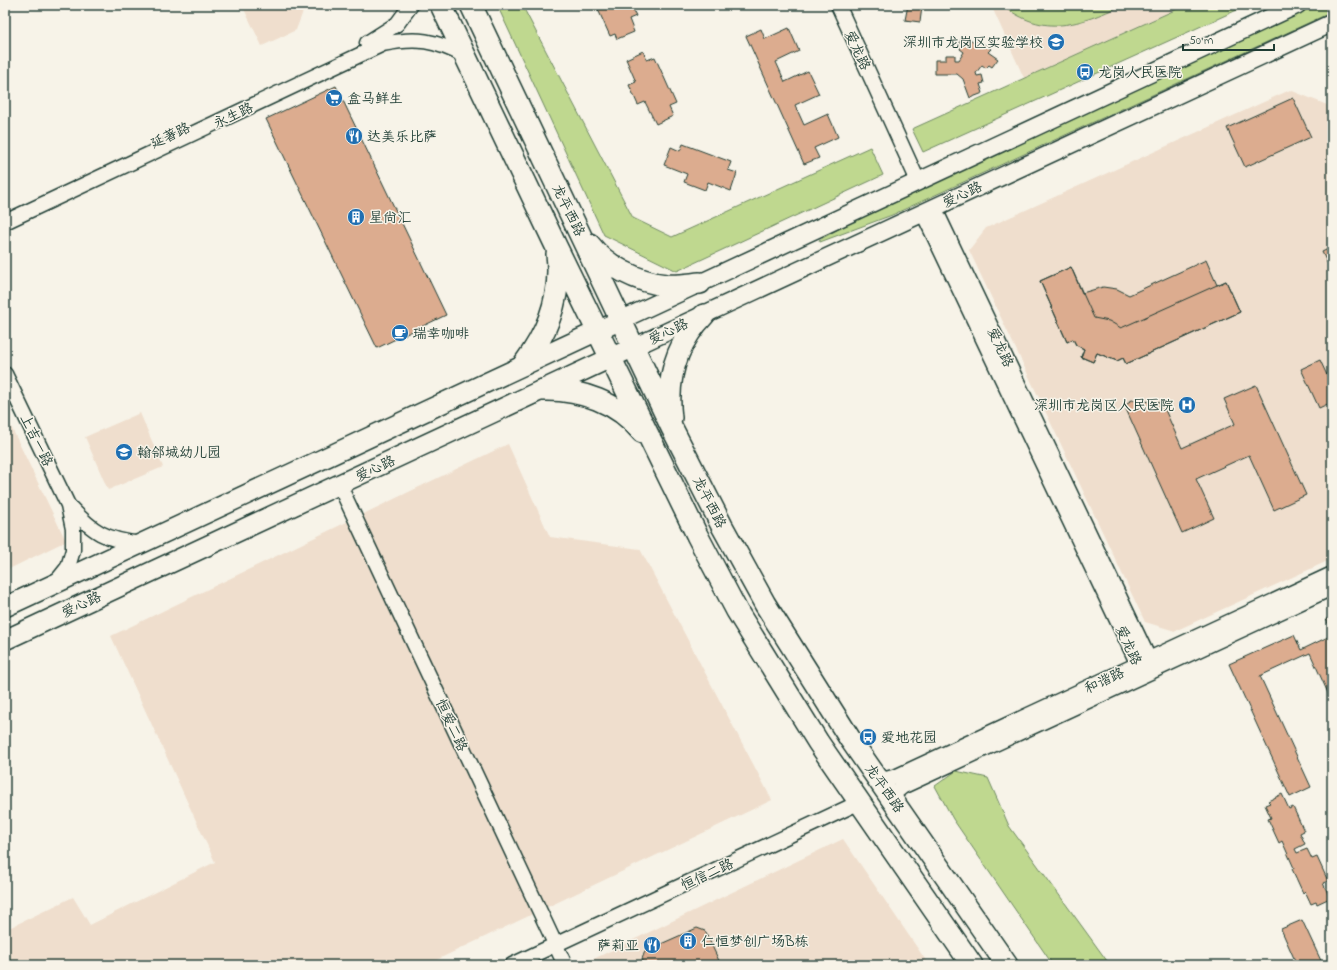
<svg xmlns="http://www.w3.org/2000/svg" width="1337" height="970" font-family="'Indie Flower','LXGW WenKai TC',sans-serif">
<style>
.built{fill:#efdecd}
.green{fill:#bfd88f;stroke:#6f8a62}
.building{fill:#dcac8f;stroke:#1f3d34}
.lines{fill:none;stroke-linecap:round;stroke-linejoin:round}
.minor-casing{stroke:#1f3d34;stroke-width:17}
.tertiary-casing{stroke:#1f3d34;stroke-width:20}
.secondary-casing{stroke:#1f3d34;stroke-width:22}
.primary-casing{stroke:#1f3d34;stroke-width:24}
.minor{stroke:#f7f3e8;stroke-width:14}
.tertiary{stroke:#f7f3e8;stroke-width:17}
.secondary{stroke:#f7f3e8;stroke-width:19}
.primary{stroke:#f7f3e8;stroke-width:21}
.labels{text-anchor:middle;stroke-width:3;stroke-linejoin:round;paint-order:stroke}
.poi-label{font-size:14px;fill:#1f3d34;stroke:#f7f3e8;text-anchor:start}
.street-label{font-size:14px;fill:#1f3d34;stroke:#f7f3e8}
</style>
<rect width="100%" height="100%" fill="#f7f3e8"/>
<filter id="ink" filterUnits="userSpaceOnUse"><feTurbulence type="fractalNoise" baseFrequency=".025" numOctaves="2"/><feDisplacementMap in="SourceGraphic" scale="8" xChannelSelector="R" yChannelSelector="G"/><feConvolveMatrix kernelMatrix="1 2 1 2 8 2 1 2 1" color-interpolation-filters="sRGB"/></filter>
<g filter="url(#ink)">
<path class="built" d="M242,5H302L304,9L296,30L262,46Z
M991,5H1186L1024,78Z
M1290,90L1332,107V559L1175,631L1145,622L969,250L986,228Z
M140,413L163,467L108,490L85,437Z
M5,414L66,541L5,571Z
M508,444L550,537L640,549L772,800L426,965H5V930L73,897L90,925L215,862L111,636Z
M843,839L929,965H581Z"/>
<path class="green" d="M497,5H522L633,218L672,237L870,147L883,175L677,271L604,235Z
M1002,5H1123C1078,25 1045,38 1002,5Z
M1186,5H1248L923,152L912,129Z
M1317,5H1332V12L892,215L820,242L819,240L886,202Z
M956,771L988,778L1009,826L1110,965H1053L953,819L935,786Z"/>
<path class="building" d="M596,5H631L636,16L629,19L634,32L617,39L615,34L610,36Z
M908,5H927V7H922L920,22L905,20Z
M789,28L799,51L776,62L785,82L808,71L819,94L795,105L804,125L828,114L838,137L814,148L819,158L804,164L746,36L761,29L765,39Z
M964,35L974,42L976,39L991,49L988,52L998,59L992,67L989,65L986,68L982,65L976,73L977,76L982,75L984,83L980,84L983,93L970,98L963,79L957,74H935V60H946V55H955V60H959L964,52L960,49L962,45L959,43Z
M643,51L647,60L655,57L676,104L669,107L673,116L656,124L645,102L638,105L629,85L636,82L626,59Z
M336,86L446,315L377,348L266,119Z
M1293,98L1311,137L1245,167L1227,128Z
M683,144L731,162L728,170L737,173L731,191L708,182L705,190L684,182L687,174L664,165L671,147L680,151Z
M1332,247V273L1322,252Z
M1206,260L1217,285L1226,281L1240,312L1126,364L1123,358L1117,361L1097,353L1093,362L1081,357L1084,349L1076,345L1073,339L1067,342L1040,281L1071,267L1082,293L1103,287L1117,289L1129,295Z
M1071,267L1094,318L1109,321L1121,328L1226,281L1240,312L1126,364L1123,358L1117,361L1097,353L1093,362L1081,357L1084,349L1076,345L1073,339L1067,342L1040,281Z
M1320,360L1332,386V402L1319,408L1301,369Z
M1256,385L1306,495L1274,510L1249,455L1196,479L1214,518L1182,533L1126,409L1127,403L1132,400L1162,403L1182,448L1235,424L1224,399Z
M1332,617V632L1326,619Z
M1294,635L1301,650L1328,637L1332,645V702L1310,653L1260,676L1311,787L1290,797L1229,664Z
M1282,794L1289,809L1293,807L1304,831L1300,833L1305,844L1295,849L1297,853L1307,849L1312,859L1317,857L1328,881L1323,883L1330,898L1317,904L1316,902L1311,904L1305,891L1303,893L1292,869L1294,868L1282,841L1279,843L1268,819L1271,818L1265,805L1270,803L1268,801Z
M1302,920L1323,965H1297L1281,929Z
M697,928L705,931L721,965H645L642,959L645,951Z"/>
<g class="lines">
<defs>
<path id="minor" d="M838,5L918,181
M367,43L397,24L411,5
M934,207L1149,659L1143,675
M923,213L1143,675
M5,222L383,44C417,37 435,40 465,56
M5,374L68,505L73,529V550L68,567L56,582
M339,484L565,965
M69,506C93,532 105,540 141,544
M875,775L886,779L897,776L1332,574
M894,802L896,792L902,787L1332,588
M512,965L858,803"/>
<path id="tertiary" d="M621,320L1297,5
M634,347L1332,23"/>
<path id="secondary" d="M5,607L621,320
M5,640L634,347"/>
<path id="primary" d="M441,5L556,246L697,535L737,611L818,742L972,965
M471,5L672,428L722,526L765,604L850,739L1007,965
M589,244C606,266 638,282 666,285C678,286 689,284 700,283
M524,364C548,332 562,295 557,254
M543,390C580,389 618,402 642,432
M671,418C666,378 676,344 704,315"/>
</defs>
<use href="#minor" class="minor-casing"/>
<use href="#tertiary" class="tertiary-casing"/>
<use href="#secondary" class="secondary-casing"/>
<use href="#primary" class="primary-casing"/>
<use href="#minor" class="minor"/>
<use href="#tertiary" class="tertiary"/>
<use href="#secondary" class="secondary"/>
<use href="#primary" class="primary"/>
</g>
</g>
<defs>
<symbol id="school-disc" viewBox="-11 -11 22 22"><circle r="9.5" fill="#1f6fb2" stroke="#f7f3e8"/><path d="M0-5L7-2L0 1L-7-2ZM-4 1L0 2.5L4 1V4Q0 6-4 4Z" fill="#fff"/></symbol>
<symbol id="bus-disc" viewBox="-11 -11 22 22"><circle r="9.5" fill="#1f6fb2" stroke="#f7f3e8"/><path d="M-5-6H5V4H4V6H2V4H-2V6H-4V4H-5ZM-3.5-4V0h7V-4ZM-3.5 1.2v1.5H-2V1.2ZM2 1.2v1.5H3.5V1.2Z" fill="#fff"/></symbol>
<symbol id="supermarket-disc" viewBox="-11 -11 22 22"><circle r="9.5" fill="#1f6fb2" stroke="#f7f3e8"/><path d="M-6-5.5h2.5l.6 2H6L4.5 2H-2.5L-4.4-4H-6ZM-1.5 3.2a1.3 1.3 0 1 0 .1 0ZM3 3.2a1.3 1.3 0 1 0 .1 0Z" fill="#fff"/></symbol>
<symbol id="restaurant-disc" viewBox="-11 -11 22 22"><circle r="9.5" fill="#1f6fb2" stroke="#f7f3e8"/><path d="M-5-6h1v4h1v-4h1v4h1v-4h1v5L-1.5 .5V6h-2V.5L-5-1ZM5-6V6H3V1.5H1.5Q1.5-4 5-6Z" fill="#fff"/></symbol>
<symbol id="building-disc" viewBox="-11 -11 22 22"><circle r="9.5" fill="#1f6fb2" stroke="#f7f3e8"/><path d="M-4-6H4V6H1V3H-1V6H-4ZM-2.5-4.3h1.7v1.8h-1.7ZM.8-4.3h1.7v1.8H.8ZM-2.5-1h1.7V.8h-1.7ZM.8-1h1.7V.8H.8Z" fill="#fff"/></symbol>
<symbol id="cafe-disc" viewBox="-11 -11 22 22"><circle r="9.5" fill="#1f6fb2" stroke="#f7f3e8"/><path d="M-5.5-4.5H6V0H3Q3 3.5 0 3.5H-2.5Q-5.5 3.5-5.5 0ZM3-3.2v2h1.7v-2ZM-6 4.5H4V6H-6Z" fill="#fff"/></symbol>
<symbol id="hospital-disc" viewBox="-11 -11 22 22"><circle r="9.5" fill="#1f6fb2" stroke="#f7f3e8"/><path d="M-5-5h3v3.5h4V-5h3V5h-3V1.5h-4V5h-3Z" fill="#fff"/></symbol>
</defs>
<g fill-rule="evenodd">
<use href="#school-disc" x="1046" y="32" width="20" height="20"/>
<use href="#bus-disc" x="1075" y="62" width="20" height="20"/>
<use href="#supermarket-disc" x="324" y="88" width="20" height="20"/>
<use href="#restaurant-disc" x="344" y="126" width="20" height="20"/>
<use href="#building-disc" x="346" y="207" width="20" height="20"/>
<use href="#cafe-disc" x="390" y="323" width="20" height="20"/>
<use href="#hospital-disc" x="1177" y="395" width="20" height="20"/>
<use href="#school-disc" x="114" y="442" width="20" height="20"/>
<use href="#bus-disc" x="858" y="727" width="20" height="20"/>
<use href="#building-disc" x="678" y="931" width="20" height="20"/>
<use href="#restaurant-disc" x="642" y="935" width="20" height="20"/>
</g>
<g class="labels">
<g class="poi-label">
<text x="1043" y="47" text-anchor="end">深圳市龙岗区实验学校</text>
<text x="1098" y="77">龙岗人民医院</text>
<text x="347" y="103">盒马鲜生</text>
<text x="367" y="141">达美乐比萨</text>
<text x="369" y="222">星尚汇</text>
<text x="413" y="338">瑞幸咖啡</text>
<text x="1174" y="410" text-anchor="end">深圳市龙岗区人民医院</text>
<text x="137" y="457">翰邻城幼儿园</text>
<text x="881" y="742">爱地花园</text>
<text x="701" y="946">仁恒梦创广场B栋</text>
<text x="639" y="950" text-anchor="end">萨莉亚</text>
</g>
<g class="street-label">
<text transform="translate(858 50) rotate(65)" y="5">爱龙路</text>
<text transform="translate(233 115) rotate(-25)" y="5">永生路</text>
<text transform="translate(170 135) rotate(-25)" y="5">延著路</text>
<text transform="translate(962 194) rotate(-25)" y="5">爱心路</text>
<text transform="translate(569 210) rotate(64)" y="5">龙平西路</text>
<text transform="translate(668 331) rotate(-25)" y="5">爱心路</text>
<text transform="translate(1001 347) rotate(65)" y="5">爱龙路</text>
<text transform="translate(37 440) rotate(64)" y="5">上吉一路</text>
<text transform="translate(375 468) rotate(-25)" y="5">爱心路</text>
<text transform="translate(710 502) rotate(63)" y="5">龙平西路</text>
<text transform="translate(81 604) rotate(-25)" y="5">爱心路</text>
<text transform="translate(1129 645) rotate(65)" y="5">爱龙路</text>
<text transform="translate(1104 680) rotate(-25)" y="5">和谐路</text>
<text transform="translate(452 725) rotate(65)" y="5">恒爱二路</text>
<text transform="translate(885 788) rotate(55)" y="5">龙平西路</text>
<text transform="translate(707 874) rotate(-25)" y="5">恒信二路</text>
</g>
</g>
<rect width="1337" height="970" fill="none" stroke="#f7f3e8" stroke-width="20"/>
<rect x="10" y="10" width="1317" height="950" fill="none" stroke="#1f3d34" stroke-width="1.5" filter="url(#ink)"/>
<path d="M1183 44v6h91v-6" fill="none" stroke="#1f3d34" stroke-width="2"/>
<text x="1189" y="44" font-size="12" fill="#1f3d34" stroke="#f7f3e8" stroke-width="3" paint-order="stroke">50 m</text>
</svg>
